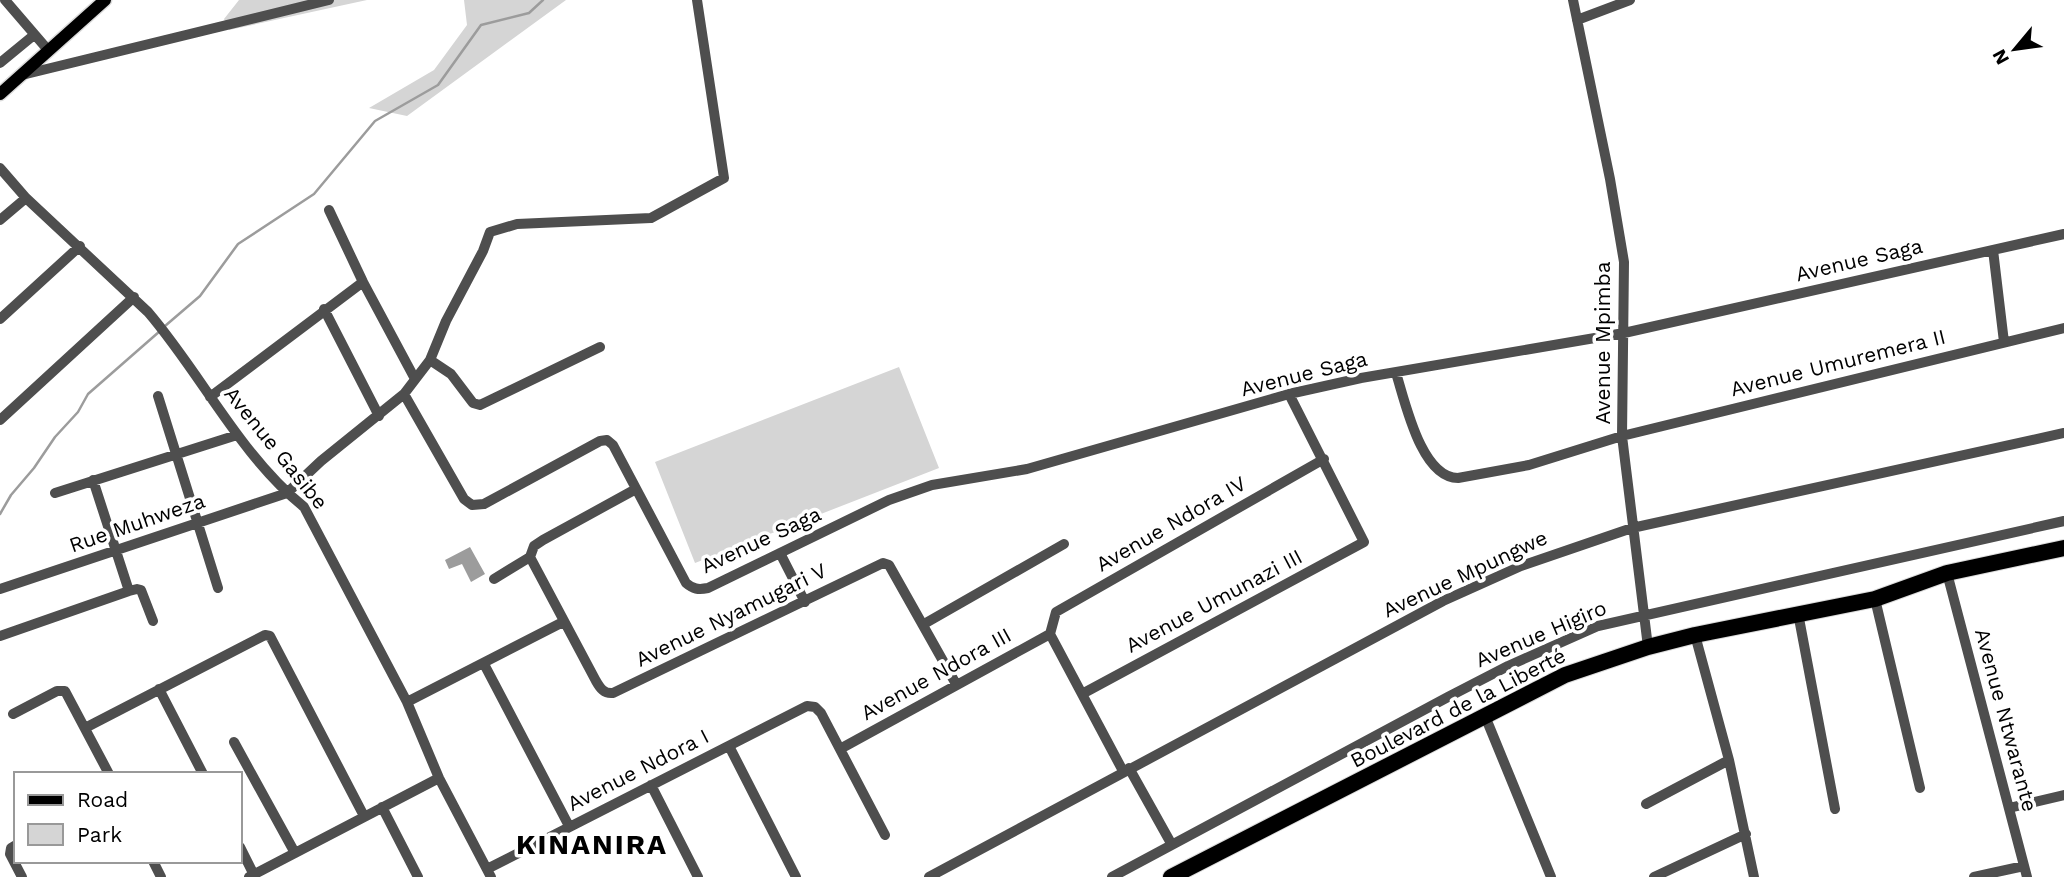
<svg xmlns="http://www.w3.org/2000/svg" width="2064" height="877" font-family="'Work Sans',sans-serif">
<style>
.green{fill:#d5d5d5}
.water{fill:#9c9c9c}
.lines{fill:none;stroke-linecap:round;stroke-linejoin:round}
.stream{stroke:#9c9c9c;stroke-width:2.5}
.major-casing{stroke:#dbdbdb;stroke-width:15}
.highway-casing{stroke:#dbdbdb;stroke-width:18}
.minor{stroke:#4e4e4e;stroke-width:10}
.major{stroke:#000;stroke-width:12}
.highway{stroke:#000;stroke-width:16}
.labels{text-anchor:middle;stroke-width:7;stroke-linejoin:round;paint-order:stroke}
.street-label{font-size:21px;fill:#000;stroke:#fff}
.district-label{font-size:28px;font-weight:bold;letter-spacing:2px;fill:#000;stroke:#fff}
</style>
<rect width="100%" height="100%" fill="#fff"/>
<path class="green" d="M239,0H367L229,30L224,19Z
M464,0H566L407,116L369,108L434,70L467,25Z
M899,367L939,468L695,563L655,462Z"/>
<path class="water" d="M470,547L485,574L471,582L462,564L449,569L445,560Z"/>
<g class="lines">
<path class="stream" d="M165,326L200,296L238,244L314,194L375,121L438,85L481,25L529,13L543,0
M0,514L11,495L34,468L55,437L78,412L88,394L160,331"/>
<defs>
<path id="major" d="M0,94L105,0"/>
<path id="highway" d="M1171,877L1565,675L1648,647L1695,635L1875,599L1947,573L2064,548"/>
</defs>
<use href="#major" class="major-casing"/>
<use href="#highway" class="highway-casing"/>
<path class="minor" d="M5,0L48,50
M1573,0L1610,179L1624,262L1622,436L1648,647
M1577,20L1630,0
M0,63L34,35
M22,75L329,0
M0,168L26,198L148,312C202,375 239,454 304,507L407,702L439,778L491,877
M329,210L363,282L415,379
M0,220L26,198
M1993,250L2004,342
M324,309L379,416
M0,319L80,246
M430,360L451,374L473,403L480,405L600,347
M1396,373C1405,401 1421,478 1458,478L1529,465L1622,436L2064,328
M404,394L464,499L472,505L484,504L600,441L607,440L613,445L686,583C693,589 698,590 708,588L889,500L932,485L1027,469L1289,394L1361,378L1624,333L2064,234
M158,396L218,588
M210,397L363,282
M0,420L134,297
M55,493L237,435
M780,553L805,602
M530,557L596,681C600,688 604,694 613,693L883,563L889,565L956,684
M1947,573L2027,877
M494,579L530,557L534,546L543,540L636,489
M0,589L287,493L321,461L404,394L430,360L446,321L483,251L490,232L517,224L651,218L724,178L697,0
M129,591L137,589L141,590L153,621
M1875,599L1920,788
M1798,613L1835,809
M924,624L1064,544
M1050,634L1056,612L1324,459
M1050,634L1123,771
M1695,635L1729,760L1754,877
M0,636L129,591L93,480
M484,664L569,826
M159,689L203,774
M1082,694L1364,542L1289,394
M407,702L563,622
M13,714L57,691H65L109,774
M1485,716L1551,877
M85,728L265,635L270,636L364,816
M234,742L295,853
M729,746L796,877
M840,749L1050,634
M1129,768L1172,845
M651,785L698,877
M1646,804L1729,760
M382,807L418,877
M2009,808L2064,795
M16,845L11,848L10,854L22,877
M240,847L255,877
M153,861L161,877
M487,869L807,706L815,707L821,713L885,835
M249,877L439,778
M929,877L1443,601L1521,566L1632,528L2064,433
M1112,877L1448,697L1508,666L1598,626L2064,521
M1654,877L1746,834
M1974,877L2024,866"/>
<use href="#major" class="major"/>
<use href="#highway" class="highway"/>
</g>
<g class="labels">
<g class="street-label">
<text transform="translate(1859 260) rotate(-13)" y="7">Avenue Saga</text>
<text transform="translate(1603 343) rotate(-90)" y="7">Avenue Mpimba</text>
<text transform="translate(1838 363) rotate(-14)" y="7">Avenue Umuremera II</text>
<text transform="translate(1304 374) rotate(-14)" y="7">Avenue Saga</text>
<text transform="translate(276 448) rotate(51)" y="7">Avenue Gasibe</text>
<text transform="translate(137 523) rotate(-19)" y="7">Rue Muhweza</text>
<text transform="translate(1171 524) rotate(-30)" y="7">Avenue Ndora IV</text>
<text transform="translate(761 540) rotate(-25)" y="7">Avenue Saga</text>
<text transform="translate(1465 574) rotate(-25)" y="7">Avenue Mpungwe</text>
<text transform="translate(1214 601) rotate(-28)" y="7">Avenue Umunazi III</text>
<text transform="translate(731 615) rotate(-26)" y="7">Avenue Nyamugari V</text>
<text transform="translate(1541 634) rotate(-23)" y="7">Avenue Higiro</text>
<text transform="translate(936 674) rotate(-29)" y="7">Avenue Ndora III</text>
<text transform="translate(1458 708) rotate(-27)" y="7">Boulevard de la Liberté</text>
<text transform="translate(2006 720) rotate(75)" y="7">Avenue Ntwarante</text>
<text transform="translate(638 770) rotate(-27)" y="7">Avenue Ndora I</text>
</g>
<g class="district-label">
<text x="592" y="854">KINANIRA</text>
</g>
</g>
<rect x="14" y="772" width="228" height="91" fill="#ffffff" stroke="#999999" stroke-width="2"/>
<rect x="28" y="795" width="35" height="10" fill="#000000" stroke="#999999" stroke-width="2"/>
<text x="77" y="807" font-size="21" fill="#000000">Road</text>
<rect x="28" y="824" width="35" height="21" fill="#d5d5d5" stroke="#999999" stroke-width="2"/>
<text x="77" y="842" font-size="21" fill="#000000">Park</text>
<g transform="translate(2015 49) rotate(241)" stroke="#ffffff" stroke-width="5" paint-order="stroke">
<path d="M0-5L12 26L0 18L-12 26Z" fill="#000000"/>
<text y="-10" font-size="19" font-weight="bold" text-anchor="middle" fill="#000000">N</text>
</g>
</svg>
